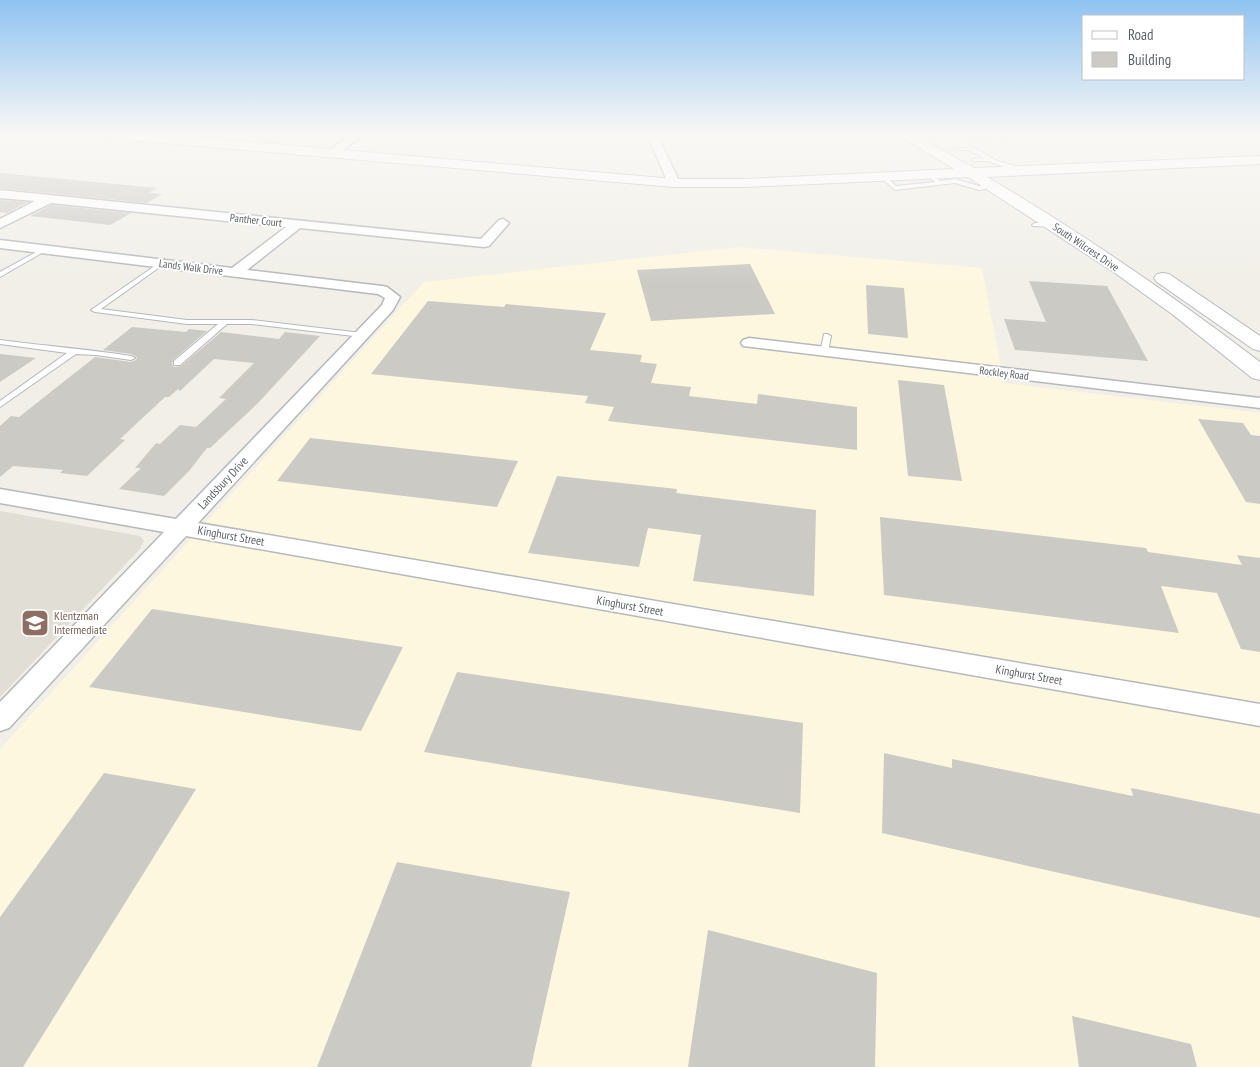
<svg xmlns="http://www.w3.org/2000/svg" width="1260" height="1067" font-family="'PT Sans Narrow',sans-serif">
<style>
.commercial{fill:#fef7e0}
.education{fill:#e1ded6}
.building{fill:#cccac5}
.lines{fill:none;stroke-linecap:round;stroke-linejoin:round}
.lane-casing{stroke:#b5b8bc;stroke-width:2}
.street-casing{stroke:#b5b8bc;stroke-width:3}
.secondary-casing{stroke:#b6babf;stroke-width:2}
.lane{fill:#fff;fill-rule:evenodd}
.street{fill:#fff;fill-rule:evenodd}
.secondary{fill:#fff;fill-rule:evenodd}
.labels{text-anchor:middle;stroke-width:4;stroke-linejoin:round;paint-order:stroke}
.far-street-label{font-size:11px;fill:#5f6368;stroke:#fff}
.street-label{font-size:12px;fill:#5f6368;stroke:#fff}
.education-label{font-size:12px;fill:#785e54;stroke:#fff;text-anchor:start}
</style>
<rect width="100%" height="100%" fill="#f1efe8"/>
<path class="commercial" d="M739,247L982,268L1004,383L1260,413V1067H0V749L424,282Z"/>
<path class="education" d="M0,511L140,536L144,541L140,549L0,697Z"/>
<path class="building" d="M0,173L157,188L148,193L162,194L147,203L8,189L0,188Z
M0,200L28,202L7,213L0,212Z
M51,205L131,213L110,225L30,216Z
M750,264L775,314L651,321L637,270Z
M1029,281L1107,286L1148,361L1015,350L1004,319L1046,322Z
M866,285L904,288L908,338L868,334Z
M428,301L504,307L506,304L606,313L590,350L642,355L640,362L657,364L651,383L691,387L689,396L757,404L758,394L857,407V450L608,421L614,407L585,403L588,396L371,374Z
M132,327L186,332L189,329L207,331L173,360L172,365L174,367L181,366L221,332L279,339L285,332L320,336L258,403L210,448H207L189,471L164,496L119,489L141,468H135L156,443L160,444L180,425L196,427L226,399L219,398L254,363L214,359L180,391L178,389L169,397H165L120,439L125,440L87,476L60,473L63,470L13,466L0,477V426L11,416L19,417L95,357L131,362L136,360L137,357L131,354L103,350Z
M0,354L36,358L0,382Z
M898,380L944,385L962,481L908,476Z
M1198,419L1243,423L1251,435L1260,436V504L1246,502Z
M310,438L518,461L497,507L277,481Z
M557,476L677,489L676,493L816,510L814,596L693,581L701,535L648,528L639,567L528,553Z
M880,517L1146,548L1148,552L1242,565L1237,555L1260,558V652L1241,649L1217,593L1161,586L1179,633L884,595Z
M152,609L403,647L361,731L89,687Z
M457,672L803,723L800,813L424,752Z
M884,753L952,768V759L1133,796L1131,788L1260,814V918L882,833Z
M104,773L196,789L23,1067H0V917Z
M397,862L570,892L531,1067H317Z
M708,930L877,973L875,1067H688Z
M1072,1016L1191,1044L1197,1067H1079Z"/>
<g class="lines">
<defs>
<path id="lane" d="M962,134H969L976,137L1005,134L1011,136L975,140Z
M973,147L995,160L1015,166L1024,171L1019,172L988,161H973V159L984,158L970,150H956L954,149Z
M930,173L940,181L955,179L979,186L992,185L995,187L979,190L955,183L895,190L880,177L885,176L896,186L935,182L927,175Z
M1035,223H1054L1057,225L1054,227L1033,226L1032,225Z
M45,247L47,248V250L0,277V272Z
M162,261L164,262V264L101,309L187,320H251L362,333L366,335L362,337L251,324H227L180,365H174V361L218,324H187L95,312L91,310Z
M824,334H827L831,336L828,352L824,354L820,352Z
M0,340C44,346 87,349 131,356L135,358L131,360L96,355L76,354L0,407V401L67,353L0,344Z"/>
<path id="street" d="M352,134H364L335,156H327L326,154L327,152Z
M647,134H657L680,183L678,185H670L668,183Z
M0,190L481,239L499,220L503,219L509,223L489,246L484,247L300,228L247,270L382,286L387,287L400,297L393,310L198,523L1260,704V726L186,536L9,728L0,731V702L164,532L0,503V489L176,519L382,305L385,298L378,294L0,248V240L232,268L286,227L51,203L0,228V219L35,201L0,198Z
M749,338L1260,398V408L743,346L741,343L743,340Z"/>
<path id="secondary" d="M101,134H158L674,179H744L954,169L897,134H913L974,168L1260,156V164L987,177C1082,233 1172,295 1260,362V380L1252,378L1172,314L1115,273L968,177L744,187H674L107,138Z
M1163,273L1169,274L1260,336V351L1253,349L1157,282L1154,278L1157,274Z"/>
</defs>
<use href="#lane" class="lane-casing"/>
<use href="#street" class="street-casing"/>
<use href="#secondary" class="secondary-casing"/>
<use href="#lane" class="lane"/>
<use href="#street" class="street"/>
<use href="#secondary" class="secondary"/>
</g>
<linearGradient id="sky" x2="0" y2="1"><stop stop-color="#8fc3f1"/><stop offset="0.47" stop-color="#f9f8f5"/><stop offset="1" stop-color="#f9f8f5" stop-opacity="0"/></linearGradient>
<rect width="1260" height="284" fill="url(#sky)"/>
<defs>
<symbol id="school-square" viewBox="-11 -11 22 22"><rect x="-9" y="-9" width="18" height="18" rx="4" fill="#8d6e63" stroke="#fff"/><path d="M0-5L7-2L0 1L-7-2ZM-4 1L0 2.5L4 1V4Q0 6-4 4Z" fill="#fff"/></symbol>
</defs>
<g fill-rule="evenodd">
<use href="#school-square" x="19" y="607" width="32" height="32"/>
</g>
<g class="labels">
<g class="far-street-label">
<text transform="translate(256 220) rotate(6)" y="4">Panther Court</text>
<text transform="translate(1086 247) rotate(34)" y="4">South Wilcrest Drive</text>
<text transform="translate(191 267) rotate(7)" y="4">Lands Walk Drive</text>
<text transform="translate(1004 373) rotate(7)" y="4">Rockley Road</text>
</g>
<g class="street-label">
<text transform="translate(223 483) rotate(-47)" y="4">Landsbury Drive</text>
<text transform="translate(231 536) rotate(10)" y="4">Kinghurst Street</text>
<text transform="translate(630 606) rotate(10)" y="4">Kinghurst Street</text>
<text transform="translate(1029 675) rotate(10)" y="4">Kinghurst Street</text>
</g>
<g class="education-label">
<text x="54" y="620">Klentzman<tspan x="54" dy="14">Intermediate</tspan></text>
</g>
</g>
<rect x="1082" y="15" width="162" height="65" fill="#ffffff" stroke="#bfc1c3"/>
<rect x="1092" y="31" width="25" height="8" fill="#ffffff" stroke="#bfc1c3"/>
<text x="1128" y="40" font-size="15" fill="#5f6368">Road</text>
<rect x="1092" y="52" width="25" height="15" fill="#cccac5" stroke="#bfc1c3"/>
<text x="1128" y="65" font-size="15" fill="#5f6368">Building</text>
</svg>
